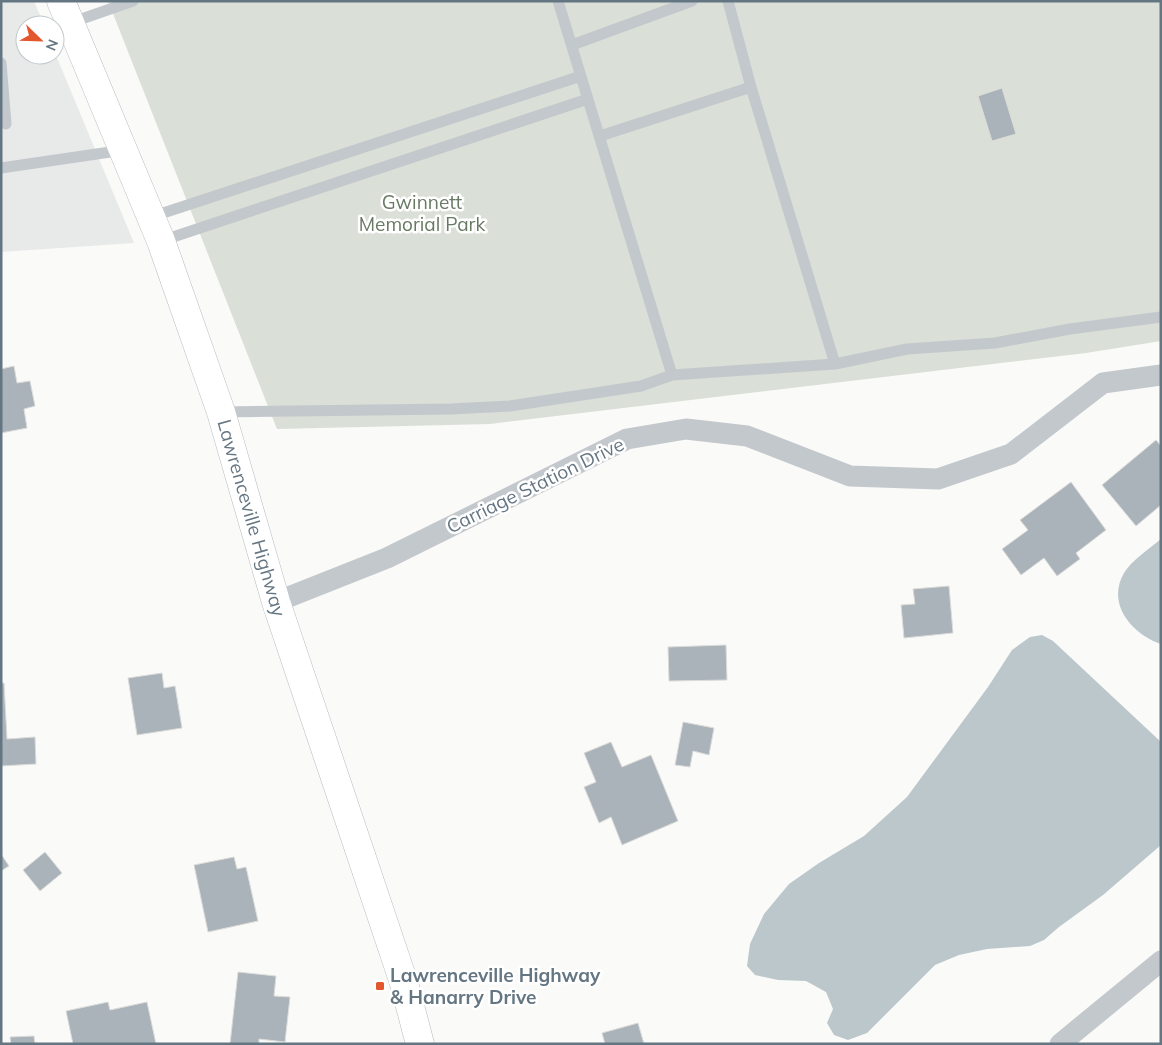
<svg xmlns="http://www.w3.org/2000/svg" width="1162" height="1045" font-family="Mulish,sans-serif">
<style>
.built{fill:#e8e9e9}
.green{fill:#dadfd7}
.water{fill:#bbc7cb}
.building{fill:#aab3b9;stroke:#dcdcda}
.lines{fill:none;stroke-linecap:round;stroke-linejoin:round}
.primary-casing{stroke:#b5babe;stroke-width:29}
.service{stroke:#c3c8cc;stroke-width:11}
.minor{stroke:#c3c8cc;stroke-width:21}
.primary{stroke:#fff;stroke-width:28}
.poi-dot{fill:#e4572e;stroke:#fff;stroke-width:2}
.labels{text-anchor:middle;stroke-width:5;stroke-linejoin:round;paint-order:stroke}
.park-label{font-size:19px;fill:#687a64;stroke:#fff}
.street-label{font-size:19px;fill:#657683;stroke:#fff}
.poi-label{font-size:19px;font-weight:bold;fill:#657683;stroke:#fff;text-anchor:start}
</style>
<rect width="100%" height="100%" fill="#fafaf8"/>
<path class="built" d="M1,1H34L44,25H25V55H55V53L134,243L1,252Z"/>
<path class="green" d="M108,1H1161V341L1086,353L490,424L277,429Z"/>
<path class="water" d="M1161,539V644C1132,634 1106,604 1124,573C1132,560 1149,549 1161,539Z
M1042,635L1053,641L1161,742V845L1103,895L1059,927L1044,940L1030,946L987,949L959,955L935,965L867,1033L848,1040L834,1035L827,1023L833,1009L826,992L806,981L778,980L755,975L747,966L750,944L764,914L789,884L819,863L864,836L907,797L988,687L1012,650L1030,637Z"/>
<path class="building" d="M1002,88L1016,134L992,141L978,96Z
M14,366L17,383L30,381L35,406L24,409L27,428L1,433V369Z
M1156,440L1161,446V505L1136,526L1102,485Z
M1071,482L1106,530L1076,553L1080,559L1057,576L1044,558L1021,575L1002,549L1028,530L1020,520Z
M949,586L953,633L904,638L901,605L915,604L913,589Z
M726,645L727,680L669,681L668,647Z
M162,673L164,688L175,686L182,728L137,735L128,678Z
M1,683H4L7,739L35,737L36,764L1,766Z
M683,722L714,728L709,755L693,751L690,767L675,765Z
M611,742L622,767L651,755L678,821L622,845L611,817L599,823L584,787L596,782L584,753Z
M45,852L62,873L40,891L23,870Z
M1,854L9,866L1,871Z
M234,857L237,869L246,867L258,921L208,932L194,865Z
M238,972L276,976L274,996L290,997L285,1042L259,1039V1044H230Z
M108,1002L110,1010L147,1002L156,1044H73L66,1011Z
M638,1023L644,1044H605L602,1033Z
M34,1036L35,1044H11L10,1037Z"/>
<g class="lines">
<defs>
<path id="primary" d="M61,1L161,241L221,412L276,602L404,983L420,1044"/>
</defs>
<use href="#primary" class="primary-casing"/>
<path class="service" d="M558,1L672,375
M728,1L751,87L835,364
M70,23L133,1
M572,45L692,1
M1,63L6,124
M600,136L751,87
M1,168L124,150
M151,217L581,76
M161,241L588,99
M221,412L451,409L510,406L641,386L672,375L835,364L907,349L995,343L1070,329L1161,317"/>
<path class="minor" d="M276,602L387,558L627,439L686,429L747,436L850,476L938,479L1011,454L1103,383L1161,375
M1060,1044L1161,961"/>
<use href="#primary" class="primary"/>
</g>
<rect class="poi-dot" x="375" y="981" width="10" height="10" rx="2.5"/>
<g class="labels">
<g class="park-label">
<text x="422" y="209">Gwinnett<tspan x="422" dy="22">Memorial Park</tspan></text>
</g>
<g class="street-label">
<text transform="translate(535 485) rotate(-26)" y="7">Carriage Station Drive</text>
<text transform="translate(252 518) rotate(74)" y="7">Lawrenceville Highway</text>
</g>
<g class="poi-label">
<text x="390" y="982">Lawrenceville Highway<tspan x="390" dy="22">&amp; Hanarry Drive</tspan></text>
</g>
</g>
<rect width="1162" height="1045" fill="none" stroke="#657683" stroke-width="5"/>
<g transform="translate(40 40) rotate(113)"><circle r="24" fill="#ffffff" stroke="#c1c8cd"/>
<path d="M0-4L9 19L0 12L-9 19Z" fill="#e4572e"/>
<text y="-8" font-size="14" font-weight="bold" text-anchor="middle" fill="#657683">N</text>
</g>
</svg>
